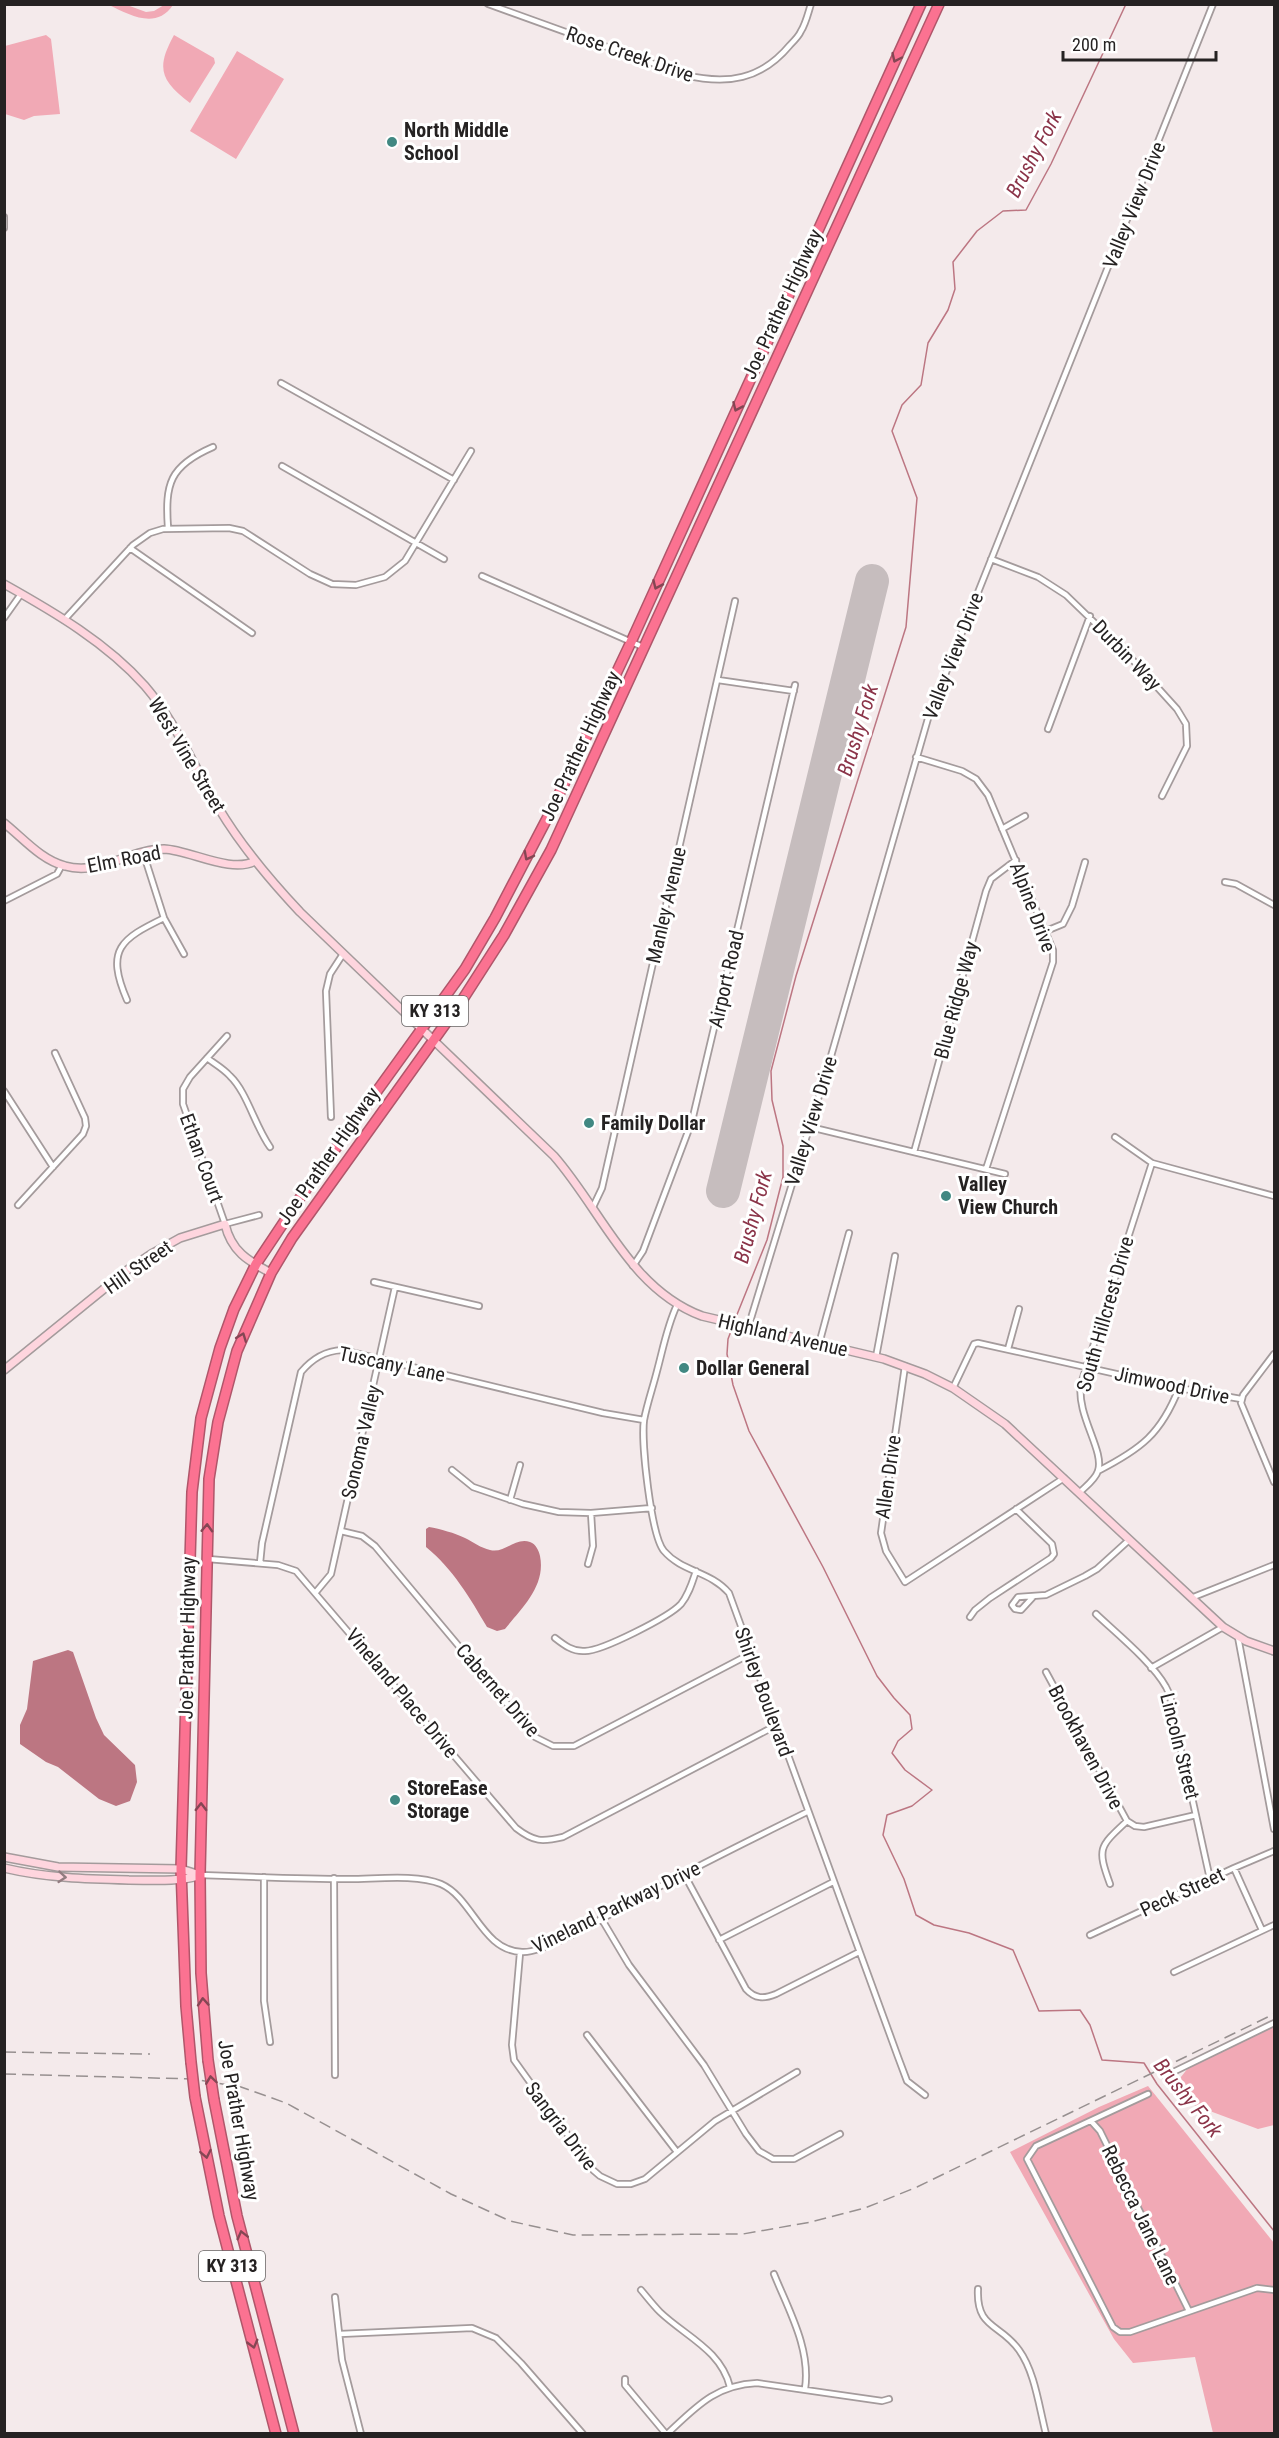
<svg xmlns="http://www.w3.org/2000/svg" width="1279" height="2438" font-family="'Roboto Condensed',sans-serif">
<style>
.green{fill:#f1a9b5}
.water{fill:#bc7682}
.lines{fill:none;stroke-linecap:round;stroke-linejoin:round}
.stream{stroke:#bc7682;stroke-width:1.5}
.runway{stroke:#c6bdbe;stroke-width:34}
.street-casing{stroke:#a49b9c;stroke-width:8}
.secondary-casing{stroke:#a49b9c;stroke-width:10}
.highway-casing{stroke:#b0566a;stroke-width:12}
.street{stroke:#fff;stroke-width:4.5}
.secondary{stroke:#fed5de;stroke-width:7}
.highway{stroke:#fb7291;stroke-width:9}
.rail{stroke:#979090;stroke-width:1.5;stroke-dasharray:12 6;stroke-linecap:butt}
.highway-bridge-casing{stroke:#b0566a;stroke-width:12;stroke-linecap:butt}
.highway-bridge{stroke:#fb7291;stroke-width:9}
.oneway{stroke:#854654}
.oneway2{stroke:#927c80}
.poi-dot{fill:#418882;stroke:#fff;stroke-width:2}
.labels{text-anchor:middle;stroke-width:6;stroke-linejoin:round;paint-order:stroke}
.shield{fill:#fff;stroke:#666464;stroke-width:1.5}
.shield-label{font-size:18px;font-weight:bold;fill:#252222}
.street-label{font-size:20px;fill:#252222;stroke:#fff}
.poi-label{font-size:20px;font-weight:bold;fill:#252222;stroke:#fff;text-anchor:start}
.water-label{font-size:21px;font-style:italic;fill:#8b3449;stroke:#fff}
</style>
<rect width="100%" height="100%" fill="#f4eaeb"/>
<path class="green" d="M109,5H127L146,12L154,11L164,5H173C156,30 130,15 109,5Z
M46,35L51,39L60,114L34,116L24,120L5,114V46Z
M174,35L214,58L215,63L190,103C160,80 156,68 174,35Z
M237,51L284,79L236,159L190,131Z
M1274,2023V2125L1258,2129L1191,2104L1184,2096L1177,2082L1192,2063Z
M1148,2086L1274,2243V2433H1213L1195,2357L1133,2363L1114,2339L1010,2152L1099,2107Z"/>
<path class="water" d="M429,1527C440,1529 455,1533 465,1538C473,1542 481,1548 490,1550C504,1554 515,1537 530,1542C536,1544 539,1551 540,1556C546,1586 522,1608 505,1629L497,1631L487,1627C470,1598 453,1569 426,1547V1529Z
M68,1650L73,1652L96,1718L104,1735L135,1765L137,1782L130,1801L116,1806L99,1799L58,1767L46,1762L20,1744V1725L27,1709L33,1661Z"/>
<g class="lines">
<path class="stream" d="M734,1322L767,1240L783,1177V1146L772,1100L771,1071L796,976L906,627L917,498L892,431L902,405L921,385L928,343L948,310L955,289L953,262L977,231L1003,211L1026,210L1051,164L1126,4
M733,1326L728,1339L727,1354L733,1385L749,1431L823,1567L877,1676L894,1698L910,1715L912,1729L898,1741L892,1753L905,1770L932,1790L912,1806L887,1815L883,1835L904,1879L916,1915L934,1925L969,1933L1013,1950L1039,2011L1080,2010L1090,2025L1102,2060L1144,2063L1157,2084L1274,2231"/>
<path class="runway" d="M723,1191L872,581"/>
<defs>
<path id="street" d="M488,4L685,75C727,85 761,80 790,45C794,41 799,36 801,31C806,23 808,13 811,4
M4,217V228
M281,383L454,480
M282,466L444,559
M168,528C165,484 169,466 213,447
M130,548L252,633
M991,559L1038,577L1066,595L1129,656L1177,709L1186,724L1187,746L1162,796
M482,576L645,648
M4,618L21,594
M64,620L133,545L150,533L163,529L229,528L243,531L310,574L332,584L356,585L385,577L405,561L471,451
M718,680L794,691
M1048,729L1090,616
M916,757L962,771L976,779L988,795L1053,950V962L986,1169
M1002,829L1025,816
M143,852L164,918L184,954
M1225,882L1236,884L1274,905
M4,901L57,874L62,865
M1046,931L1063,924L1072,906L1085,862
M127,1000C105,949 121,939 164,918
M227,1036L190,1077L183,1089V1104L225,1224L259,1215
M207,1058C215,1064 224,1069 230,1076C247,1092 255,1126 270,1147
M4,1091L53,1167
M331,1117L326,991L330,974L343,954
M810,1127L1005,1174
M1115,1137L1152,1163L1274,1196
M914,1152L986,891L991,879L1016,860
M18,1205L83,1134L86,1126L85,1118L55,1053
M593,1207L602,1188L735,601
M633,1266L643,1251L692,1121L795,685
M374,1282L479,1306
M677,1305C667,1326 663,1349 657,1371C653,1387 647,1404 644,1420C641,1442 651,1536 664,1551C682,1572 710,1571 729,1593L898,2057L907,2081L925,2095
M748,1328L829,1063L929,715L1213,4
M819,1344L849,1233
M1008,1349L1019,1309
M1274,1354L1243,1395L1241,1403L1274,1482
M876,1357L895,1256
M905,1366L881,1533L886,1551L905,1582L1064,1478
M953,1388L974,1344L978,1343L1179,1388L1241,1399
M452,1470L473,1487L523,1504L559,1512L591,1513L652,1508
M1098,1471C1141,1449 1161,1434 1179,1388
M1079,1493C1086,1486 1095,1480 1098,1471C1105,1451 1076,1415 1081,1384L1152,1163
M510,1500L520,1465
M341,1531L362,1536L375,1546L535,1737L553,1746H574L750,1654
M208,1559L278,1565L296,1571L516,1828C534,1842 542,1842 563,1837L777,1725
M260,1563L262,1543L301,1372C312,1359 324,1351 342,1350L603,1413L644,1420
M588,1564L593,1546L591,1513
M316,1592L331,1574L395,1287
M1033,1597L1021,1610L1015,1609L1012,1605L1018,1597L1046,1595L1085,1576L1097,1569L1129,1540
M1191,1598L1274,1565
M1096,1614C1116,1633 1153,1663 1166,1687C1174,1700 1172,1717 1176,1731C1189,1780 1199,1830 1210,1879
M970,1617L975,1610L990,1598L1051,1558L1054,1554L1052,1544L1016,1509
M1238,1637L1274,1829
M555,1638C564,1645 573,1652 585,1651C602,1651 669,1617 681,1604C689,1594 692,1583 696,1571
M1151,1668L1223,1627
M1046,1672L1127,1821L1135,1826L1144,1827L1196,1815
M1234,1868L1262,1930
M684,1874L746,1989C755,1999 764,1999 776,1994L859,1952
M200,1875C250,1877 300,1879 350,1879C376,1879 417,1874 441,1884C473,1898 482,1951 522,1952C549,1954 632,1900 661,1886C709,1860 758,1836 807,1812
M264,1877V2001L270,2042
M334,1878L335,2075
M1110,1884C1097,1848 1099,1847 1127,1821
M601,1918L629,1965L704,2065L746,2134L759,2151L773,2159H794L840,2134
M1090,1935L1234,1868L1274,1851
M719,1940L833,1882
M520,1953L512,2045L514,2060L593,2170L600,2176L617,2184H631L645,2179L715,2121L797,2072
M1174,1972L1274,1925
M587,2035L677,2152
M1165,2076L1274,2023
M1148,2094L1036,2146L1027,2159L1113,2327L1120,2332H1130L1257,2288L1274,2290
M1091,2121L1100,2131L1189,2311
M774,2274C789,2311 811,2349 805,2389
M978,2289C976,2329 1000,2323 1019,2350C1035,2372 1039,2407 1046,2434
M641,2290C647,2297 653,2305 660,2312C685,2336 721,2350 730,2387
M335,2297L342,2360L361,2434
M340,2334L472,2328L496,2338L521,2363L583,2434
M625,2379V2385L666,2434
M667,2434C696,2407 715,2385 757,2383L882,2401L889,2399"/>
<path id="secondary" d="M4,584C54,612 107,643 145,686C176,722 194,767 218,807C241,846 269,879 300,912L554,1156C602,1211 630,1289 702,1316L884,1359L925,1374L953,1388L1005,1424L1223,1627L1246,1641L1274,1651
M4,823C23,838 41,860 65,866C100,876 130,849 164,849C190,850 231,874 255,861
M4,1370L126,1271L153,1253L180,1238L225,1224C231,1251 248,1261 271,1273
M4,1857L58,1867L181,1869L200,1875
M4,1868C46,1878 87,1879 129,1880C153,1880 176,1882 198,1876"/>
<path id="highway" d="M208,2060L201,1973L200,1875L209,1479L218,1422L237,1351L271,1273L292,1238L461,1002L504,935L551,850L939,4
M191,2062L186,2006L181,1869L192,1492L201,1418L220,1348L234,1309L256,1264L302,1195L465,969L495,918L553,807L631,642L921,4
M195,2097L219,2216L276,2434
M214,2100L237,2216L294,2434"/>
</defs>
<use href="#street" class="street-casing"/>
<use href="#secondary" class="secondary-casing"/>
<use href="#highway" class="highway-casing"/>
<use href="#street" class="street"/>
<use href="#secondary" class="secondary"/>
<use href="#highway" class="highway"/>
<path class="rail" d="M4,2052L150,2054
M4,2074L193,2079L241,2087L286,2103L451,2194L510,2221L573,2235L743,2234L811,2222L865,2208L917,2187L1274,2014"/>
<defs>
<path id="highway-bridge" d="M208,2060L214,2100
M191,2062L195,2097"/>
</defs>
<use href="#highway-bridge" class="highway-bridge-casing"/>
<use href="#highway-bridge" class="highway-bridge"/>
</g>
<defs><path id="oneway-chevron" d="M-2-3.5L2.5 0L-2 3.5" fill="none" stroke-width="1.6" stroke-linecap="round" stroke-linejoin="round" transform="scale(1.5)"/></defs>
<g class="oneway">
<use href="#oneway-chevron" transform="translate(896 58) rotate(115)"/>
<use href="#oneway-chevron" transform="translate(737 407) rotate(114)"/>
<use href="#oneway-chevron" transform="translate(657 585) rotate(114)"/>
<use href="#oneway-chevron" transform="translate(528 856) rotate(118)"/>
<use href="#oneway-chevron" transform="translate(242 1337) rotate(-69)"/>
<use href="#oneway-chevron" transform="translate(207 1528) rotate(-88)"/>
<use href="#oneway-chevron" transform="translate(201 1807) rotate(-89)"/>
<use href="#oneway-chevron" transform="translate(203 2002) rotate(-94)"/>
<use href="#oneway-chevron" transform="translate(211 2080) rotate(-98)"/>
<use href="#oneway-chevron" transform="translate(206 2154) rotate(79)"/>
<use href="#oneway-chevron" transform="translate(242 2235) rotate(-104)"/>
<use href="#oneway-chevron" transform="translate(253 2344) rotate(75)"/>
</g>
<use class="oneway2" href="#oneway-chevron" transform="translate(62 1877) rotate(5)"/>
<g class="poi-dot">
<circle cx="392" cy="142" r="6"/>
<circle cx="589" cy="1123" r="6"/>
<circle cx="946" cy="1196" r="6"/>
<circle cx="684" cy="1368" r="6"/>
<circle cx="395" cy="1800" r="6"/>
</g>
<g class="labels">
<g class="shield">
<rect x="402" y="996" width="66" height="30" rx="4.5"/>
<rect x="199" y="2251" width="66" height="30" rx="4.5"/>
</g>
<g class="shield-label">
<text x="435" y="1017">KY 313</text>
<text x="232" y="2272">KY 313</text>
</g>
<g class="street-label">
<text transform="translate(630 54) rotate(19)" y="7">Rose Creek Drive</text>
<text transform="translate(1134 205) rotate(-68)" y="7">Valley View Drive</text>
<text transform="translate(782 304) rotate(-65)" y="7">Joe Prather Highway</text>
<text transform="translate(1127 655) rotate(46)" y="7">Durbin Way</text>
<text transform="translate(953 656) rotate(-69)" y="7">Valley View Drive</text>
<text transform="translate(580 746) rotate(-65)" y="7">Joe Prather Highway</text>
<text transform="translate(187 755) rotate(59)" y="7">West Vine Street</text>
<text transform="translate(124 859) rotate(-11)" y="7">Elm Road</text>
<text transform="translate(666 905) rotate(-77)" y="7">Manley Avenue</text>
<text transform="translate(1033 907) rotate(69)" y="7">Alpine Drive</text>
<text transform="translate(726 979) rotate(-77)" y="7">Airport Road</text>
<text transform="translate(956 1000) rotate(-75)" y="7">Blue Ridge Way</text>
<text transform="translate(811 1121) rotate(-73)" y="7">Valley View Drive</text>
<text transform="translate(328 1156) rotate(-55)" y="7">Joe Prather Highway</text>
<text transform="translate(202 1158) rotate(70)" y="7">Ethan Court</text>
<text transform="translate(138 1267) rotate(-35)" y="7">Hill Street</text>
<text transform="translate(1105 1314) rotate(-74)" y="7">South Hillcrest Drive</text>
<text transform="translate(783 1335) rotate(13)" y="7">Highland Avenue</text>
<text transform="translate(392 1364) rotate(12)" y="7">Tuscany Lane</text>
<text transform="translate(1172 1385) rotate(12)" y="7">Jimwood Drive</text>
<text transform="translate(361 1442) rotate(-77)" y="7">Sonoma Valley</text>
<text transform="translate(888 1477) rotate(-82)" y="7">Allen Drive</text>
<text transform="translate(187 1638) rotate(-89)" y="7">Joe Prather Highway</text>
<text transform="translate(498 1690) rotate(49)" y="7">Cabernet Drive</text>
<text transform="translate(764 1692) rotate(70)" y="7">Shirley Boulevard</text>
<text transform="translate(402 1693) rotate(50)" y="7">Vineland Place Drive</text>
<text transform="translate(1180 1746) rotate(76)" y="7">Lincoln Street</text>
<text transform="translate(1086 1747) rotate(62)" y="7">Brookhaven Drive</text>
<text transform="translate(1182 1892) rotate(-25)" y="7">Peck Street</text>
<text transform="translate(616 1907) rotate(-26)" y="7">Vineland Parkway Drive</text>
<text transform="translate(239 2120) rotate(80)" y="7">Joe Prather Highway</text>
<text transform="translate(561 2126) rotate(53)" y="7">Sangria Drive</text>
<text transform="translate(1141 2215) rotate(64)" y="7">Rebecca Jane Lane</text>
</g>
<g class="poi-label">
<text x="404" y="137">North Middle<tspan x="404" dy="23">School</tspan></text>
<text x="601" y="1130">Family Dollar</text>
<text x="958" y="1191">Valley<tspan x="958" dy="23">View Church</tspan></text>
<text x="696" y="1375">Dollar General</text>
<text x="407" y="1795">StoreEase<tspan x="407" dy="23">Storage</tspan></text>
</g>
<g class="water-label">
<text transform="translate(1034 154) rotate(-62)" y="7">Brushy Fork</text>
<text transform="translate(858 730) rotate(-73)" y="7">Brushy Fork</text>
<text transform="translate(753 1217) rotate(-75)" y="7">Brushy Fork</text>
<text transform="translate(1188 2098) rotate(51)" y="7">Brushy Fork</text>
</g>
</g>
<rect width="1279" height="2438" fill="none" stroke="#252222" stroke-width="12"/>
<path d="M1063 51v9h153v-9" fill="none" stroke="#252222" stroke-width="3"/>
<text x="1072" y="51" font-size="18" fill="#252222" stroke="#ffffff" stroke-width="4.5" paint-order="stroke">200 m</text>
</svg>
